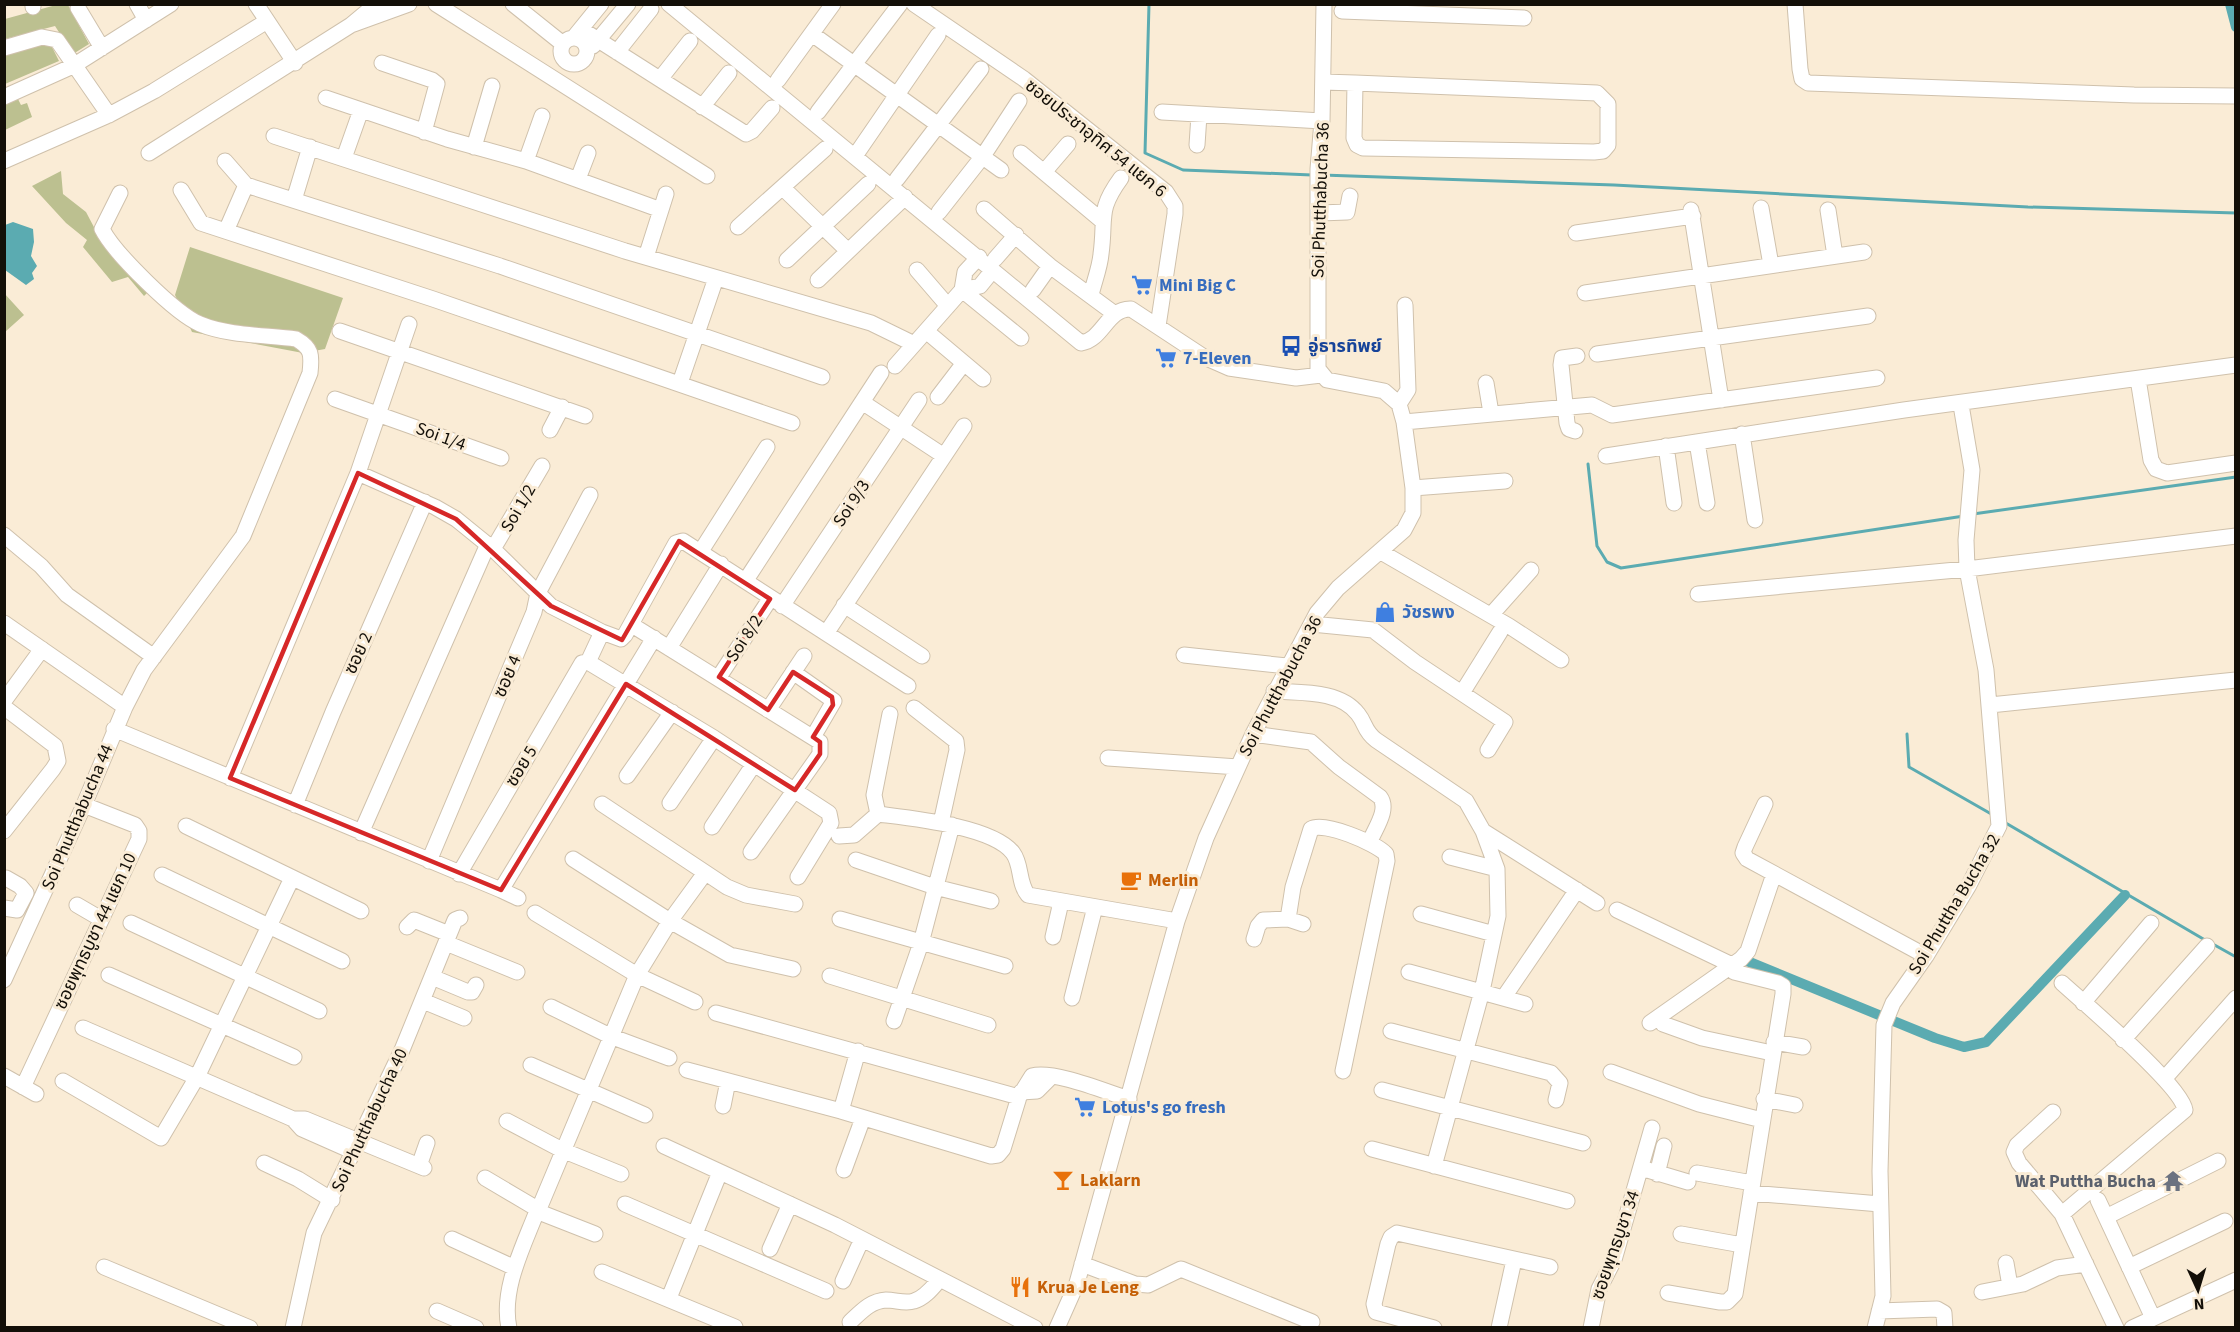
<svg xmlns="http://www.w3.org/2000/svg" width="2240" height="1332" font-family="'Source Sans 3','Noto Sans Thai',sans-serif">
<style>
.green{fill:#bcc090}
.water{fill:#5babb1}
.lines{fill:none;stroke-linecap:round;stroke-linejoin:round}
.stream{stroke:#5babb1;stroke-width:3}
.canal{stroke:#5babb1;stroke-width:10}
.minor-casing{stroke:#cfc1ac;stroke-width:17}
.minor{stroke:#fff;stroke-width:15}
.marked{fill:none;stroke:#d62828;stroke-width:4.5;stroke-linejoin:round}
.labels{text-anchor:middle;stroke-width:6;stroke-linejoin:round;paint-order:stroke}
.street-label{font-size:18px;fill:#130f08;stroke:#faecd6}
.shop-label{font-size:18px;font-weight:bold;fill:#366cbe;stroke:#faecd6;text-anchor:start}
.transit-label{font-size:18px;font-weight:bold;fill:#164399;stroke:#faecd6;text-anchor:start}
.food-label{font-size:18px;font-weight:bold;fill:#c56008;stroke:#faecd6;text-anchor:start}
.worship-label{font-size:18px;font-weight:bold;fill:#5b616d;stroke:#faecd6;text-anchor:end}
</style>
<rect width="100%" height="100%" fill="#faecd6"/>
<path class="green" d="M56,5H68L89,44L73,54L55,26L5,39V19Z
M49,41L59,61L5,84V54Z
M18,99L21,105L27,103L32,117L5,130V105Z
M61,171L63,194L86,212L96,231L158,282L144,296L128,277L112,282L83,247L87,240L66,223L32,186Z
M190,247L343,298L325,349L303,353L192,332L175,295Z
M4,293L24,315L5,332H4Z"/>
<path class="water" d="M13,222L33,229L34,242L31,256L37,266L32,273L34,279L26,285L5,270V225Z"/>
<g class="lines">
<path class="stream" d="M1149,4L1145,153L1183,170L1312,175
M1322,175L1614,185L2028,207L2236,213
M1588,464L1597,546L1607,562L1621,568L1964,516
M1973,514L2236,477
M1907,734L1909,767L1993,815
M2004,822L2205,940
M2211,943L2236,957"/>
<path class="canal" d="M2230,4L2236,27
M1747,961L1935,1038L1964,1047L1986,1042L2125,895"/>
<defs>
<path id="minor" d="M33,4V7
M137,4L146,20
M256,4L295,63
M381,4L369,10L351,25L409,4
M436,4L707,176
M513,4L563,44
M669,4L1081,343C1103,340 1107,308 1131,309L1204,357L1229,368L1296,378L1321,375
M914,4L1024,79L1166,192L1175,206V214L1158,326
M1795,4L1800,69L1802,79L1808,83L2134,95L2236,96
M78,8L102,48
M1342,11L1524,18
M581,29L746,134L752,131L772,108
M812,34L1001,170
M575,36L601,4
M561 51a13 13 0 1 1 26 0a13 13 0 1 1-26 0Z
M593,46L628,4
M4,48L42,37L57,40L109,115
M617,52L651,9
M382,63L432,80L437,84L424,132
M660,79L690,41
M778,80L833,4
M1323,82L1355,83
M1355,83L1597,93L1608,104V145L1603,151L1594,152L1363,148L1357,145L1354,138Z
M4,97L73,66L171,4
M326,98L447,139L526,161L661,210
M702,107L729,73
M818,112L900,4
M1162,112L1322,121
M274,136L625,251L871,323L914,344
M1197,145L1199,115
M474,147L492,86
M149,153L351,25
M1021,153L1101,220
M855,156L938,35
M344,158L361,110
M4,161L109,115L154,91L267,21
M225,161L246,185L500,266L822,377
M526,161L542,116
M1044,172L1068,144
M578,179L588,153
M897,179L981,69
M783,188L848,251
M181,190L201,223L433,299L792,423
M294,200L310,147
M1761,208L1771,265
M984,209L1050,266L1115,314
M1691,210L1721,400
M1828,210L1835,256
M939,212L983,156L1019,101
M1320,213L1347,212L1350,196
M738,227L825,149
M226,231L246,185
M1576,233L1693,216
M646,257L666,194
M995,259L1016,235
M787,260L868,184
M917,270L948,306
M818,280L905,197
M962,290L1021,338
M962,290L965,272L979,257
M1033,290L1050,266
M1585,293L1864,252
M1091,295C1094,282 1100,267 1101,254C1106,217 1097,211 1121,178
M340,331L585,416
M926,331L983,379
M1597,354L1868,316
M895,366L962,290L980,286L993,270
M2138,379L2151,460L2156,469L2167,473L2236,463
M680,383L716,278
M1486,383L1491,413
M938,397L964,363
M335,399L501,458
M862,402L944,456
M1399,404L1408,390L1405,305
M1404,422L1592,405L1612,415L1877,378
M550,430L562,407
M1575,431L1569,429L1567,423L1561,365L1562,358L1577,356
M1742,434L1755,520
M1697,442L1707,503
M1666,446L1674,503
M1606,456L1904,410L2236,365
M358,473L435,507L456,519L493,549L551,606L602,632L588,662L582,663L459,874
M1413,488L1505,481
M4,535L41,566L67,595L154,657
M493,549L542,466
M701,551L767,447
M1381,552L1509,626L1561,660
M746,580L881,373
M1698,594L1967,569L2236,536
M844,605L922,656
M782,606L919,400
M1491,615L1531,570
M4,623L125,707
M1312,624L1373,630L1415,662L1505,722L1488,750
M632,625L820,742V754L751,852
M602,632L621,639L625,635L676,543L683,541L908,686
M827,632L964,426
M669,648L721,564
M1184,655L1287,666
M588,662L714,738L829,813L831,823L798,877
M793,672L834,701L813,737
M719,677L770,599
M1274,691C1301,693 1340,690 1358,714C1366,724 1364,731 1376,740L1466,801L1483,831L1497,869L1498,916L1482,991L1434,1166
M1462,693L1500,632
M4,701L42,649
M1990,705L2236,680
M4,707L55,746L58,761L53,769L4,831
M914,708L956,741L957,750L941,823
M768,710L804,656
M890,714L874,795L878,814C909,818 993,826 1013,853C1022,865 1018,883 1028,895L1177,921
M114,729L501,890L654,638
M1253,734L1311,742L1339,767L1380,797C1389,809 1376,827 1371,839L1367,841
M1108,758L1238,767
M627,776L672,712
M230,778L358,473L409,324
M670,803L714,738
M602,804L727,887L746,895L795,904
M1765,804L1745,847L1743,853L1747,859L1926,956
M295,805L333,712L425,502
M186,826L361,911
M712,827L754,764
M1483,831L1597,903
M361,833L488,544
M839,836L854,835L878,814
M1450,857L1497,869
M573,859L670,921L730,955L793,969
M856,860L935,887L991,901
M429,861L534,612L538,593L590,495
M162,875L342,961
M501,890L518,898
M77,905L101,919
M4,908L17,910L26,893L20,886L6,878
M1617,910L1732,965
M535,913L637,975L695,1002
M1421,914L1494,934
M840,919L1005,966
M131,923L319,1011
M1303,924L1288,919L1293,887L1311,829C1324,821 1375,843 1386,854L1387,861L1343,1071
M407,927L414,920L449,934
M1053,937L1061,902
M1254,939L1258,926L1263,920L1288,919
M446,943L517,972
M1409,972L1525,1004
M109,975L294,1057
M830,976L988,1025
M432,977L468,992H472L476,985
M4,980L84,805L125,707L144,670L243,536L310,373C312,355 312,348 296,339C266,335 229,336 200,324C176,314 114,253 102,229L120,193
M1504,997L1577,890
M1072,998L1095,907
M423,1001L464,1018
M2083,1003L2151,923
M551,1007L610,1036L669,1058
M716,1013L1019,1097
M894,1021L921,943L952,825
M1650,1023L1741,959L1748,951L1774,874
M1663,1024L1702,1038L1772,1053
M83,1028L293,1119
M1391,1031L1551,1073L1560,1083L1556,1100
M2123,1040L2207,946
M1774,1042L1803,1047
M531,1065L645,1115
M687,1070L841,1111L991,1156L998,1155L1003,1149L1019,1097L1032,1076C1054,1070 1106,1092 1129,1099
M1611,1072L1699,1104L1762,1120
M4,1076L36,1094
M2164,1079L2236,998
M63,1081L161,1138L197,1077L292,878
M23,1087L139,839V831L135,825L84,805
M1382,1090L1583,1143
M1021,1092L1037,1091L1051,1077
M1764,1099L1795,1105
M723,1106L728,1081
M841,1111L858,1051
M2053,1112L2017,1145L2014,1152L2019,1163L2062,1214L2185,1110C2182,1086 2085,1004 2062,983
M507,1121L562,1150L621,1174
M664,1146L835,1225L1035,1328
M1372,1149L1567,1201
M354,1152L302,1129L293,1119H305L424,1168
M264,1163L298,1179L332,1200
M419,1166L427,1143
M1641,1168L1688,1182
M844,1170L863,1118
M1697,1173L1752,1183
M1657,1174L1664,1146
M485,1178L534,1207
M1751,1193L1880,1204
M2098,1200L2153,1318
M541,1204L637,975L670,921L705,873
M625,1204L826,1291
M544,1214L595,1234
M2062,1214L2116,1328
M2106,1217L2218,1161
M1681,1234L1742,1245
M452,1239L515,1268
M770,1249L790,1204
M2006,1263L2010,1286
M1082,1264L1135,1284L1148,1285L1181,1269L1312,1322
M104,1267L250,1328
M2129,1267L2225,1221
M602,1272L735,1327
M843,1281L862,1239
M1982,1292L2023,1284L2057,1268L2086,1264
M1668,1293L1720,1302H1727L1735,1294L1783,994V986L1778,983L1734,972
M669,1298L720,1172
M437,1311L476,1328
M1879,1311L1937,1309L1944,1313L1945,1328
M850,1322C861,1312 870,1301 886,1300C896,1300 905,1304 914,1301C925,1298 933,1287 940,1279
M293,1328L314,1233L402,1050L455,920L460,918
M509,1328C501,1291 522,1249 535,1216
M1057,1328L1077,1283L1177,921L1206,838L1253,734L1317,613L1338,588L1404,530L1413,513V488L1404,422L1399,404L1384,391L1327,380L1318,369V169L1322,121L1324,4
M1434,1328L1376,1312L1374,1304L1388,1244L1391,1237L1397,1233L1550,1267
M1499,1328L1514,1260
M1591,1328L1599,1289L1614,1260L1652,1128
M1875,1328L1883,1296L1880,1171L1884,1025L1893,1003L1926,956L1969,885L1999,826L1986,670L1967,569L1966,540L1972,470L1961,405
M2132,1328L2236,1280"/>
</defs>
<use href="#minor" class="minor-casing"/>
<use href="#minor" class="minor"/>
</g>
<path class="marked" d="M358,473L456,519L551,606L622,640L679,541L770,599L719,677L768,710L793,672L832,697L833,705L813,737L820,742V754L795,790L626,684L501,890L230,778Z"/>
<defs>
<symbol id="supermarket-bare" viewBox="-9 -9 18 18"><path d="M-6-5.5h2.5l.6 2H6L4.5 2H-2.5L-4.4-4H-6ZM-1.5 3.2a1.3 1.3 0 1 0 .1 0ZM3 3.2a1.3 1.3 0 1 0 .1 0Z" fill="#3f7fe0" stroke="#faecd6" stroke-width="2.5" paint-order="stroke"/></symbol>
<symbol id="bus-bare" viewBox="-9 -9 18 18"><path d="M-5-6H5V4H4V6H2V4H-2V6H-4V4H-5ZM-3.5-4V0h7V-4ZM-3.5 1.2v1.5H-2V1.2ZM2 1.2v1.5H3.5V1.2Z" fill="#1a4fb4" stroke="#faecd6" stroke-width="2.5" paint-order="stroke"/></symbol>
<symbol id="shop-bare" viewBox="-9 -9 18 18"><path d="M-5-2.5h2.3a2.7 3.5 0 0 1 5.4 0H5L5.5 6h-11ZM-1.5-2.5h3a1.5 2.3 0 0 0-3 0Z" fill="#3f7fe0" stroke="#faecd6" stroke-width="2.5" paint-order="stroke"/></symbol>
<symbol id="cafe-bare" viewBox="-9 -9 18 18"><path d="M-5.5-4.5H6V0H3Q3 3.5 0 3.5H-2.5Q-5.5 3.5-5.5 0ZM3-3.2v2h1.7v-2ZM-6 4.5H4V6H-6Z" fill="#e8710a" stroke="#faecd6" stroke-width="2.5" paint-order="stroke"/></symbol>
<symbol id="bar-bare" viewBox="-9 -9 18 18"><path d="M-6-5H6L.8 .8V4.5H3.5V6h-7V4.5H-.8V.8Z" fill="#e8710a" stroke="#faecd6" stroke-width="2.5" paint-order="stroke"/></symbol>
<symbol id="temple-bare" viewBox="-9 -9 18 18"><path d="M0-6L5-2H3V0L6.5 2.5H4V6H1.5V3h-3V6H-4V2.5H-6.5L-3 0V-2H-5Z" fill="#6b7280" stroke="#faecd6" stroke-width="2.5" paint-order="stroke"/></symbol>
<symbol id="restaurant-bare" viewBox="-9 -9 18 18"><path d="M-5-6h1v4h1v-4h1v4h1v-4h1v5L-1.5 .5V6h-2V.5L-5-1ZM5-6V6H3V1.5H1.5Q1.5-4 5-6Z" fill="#e8710a" stroke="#faecd6" stroke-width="2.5" paint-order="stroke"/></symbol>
</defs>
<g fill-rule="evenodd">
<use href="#supermarket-bare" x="1127" y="270" width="30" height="30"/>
<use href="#bus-bare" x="1276" y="331" width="30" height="30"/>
<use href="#supermarket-bare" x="1151" y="343" width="30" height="30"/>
<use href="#shop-bare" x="1370" y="597" width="30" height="30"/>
<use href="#cafe-bare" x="1116" y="865" width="30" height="30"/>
<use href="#supermarket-bare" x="1070" y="1092" width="30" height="30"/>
<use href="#bar-bare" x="1048" y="1165" width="30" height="30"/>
<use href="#temple-bare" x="2158" y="1166" width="30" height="30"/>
<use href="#restaurant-bare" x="1005" y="1272" width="30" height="30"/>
</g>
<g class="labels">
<g class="street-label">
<text transform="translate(1096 138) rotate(39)" y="6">ซอยประชาอุทิศ 54 แยก 6</text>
<text transform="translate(1320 200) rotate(-88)" y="6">Soi Phutthabucha 36</text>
<text transform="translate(441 436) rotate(20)" y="6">Soi 1/4</text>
<text transform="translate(851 503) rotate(-57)" y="6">Soi 9/3</text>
<text transform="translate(518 508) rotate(-60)" y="6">Soi 1/2</text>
<text transform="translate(744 638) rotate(-57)" y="6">Soi 8/2</text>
<text transform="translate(358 653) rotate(-66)" y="6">ซอย 2</text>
<text transform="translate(507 676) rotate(-67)" y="6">ซอย 4</text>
<text transform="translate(1280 686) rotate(-62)" y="6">Soi Phutthabucha 36</text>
<text transform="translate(521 766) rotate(-59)" y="6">ซอย 5</text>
<text transform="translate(77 817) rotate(-67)" y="6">Soi Phutthabucha 44</text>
<text transform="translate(1954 904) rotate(-59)" y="6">Soi Phuttha Bucha 32</text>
<text transform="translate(95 931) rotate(-65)" y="6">ซอยพุทธบูชา 44 แยก 10</text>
<text transform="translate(369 1120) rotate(-65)" y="6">Soi Phutthabucha 40</text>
<text transform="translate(1615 1245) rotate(-71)" y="6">ซอยพุทธบูชา 34</text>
</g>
<g class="shop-label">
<text x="1159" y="291">Mini Big C</text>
<text x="1183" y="364">7-Eleven</text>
<text x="1402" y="618">วัชรพง</text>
<text x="1102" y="1113">Lotus's go fresh</text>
</g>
<g class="transit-label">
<text x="1308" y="352">อู่ธารทิพย์</text>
</g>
<g class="food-label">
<text x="1148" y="886">Merlin</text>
<text x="1080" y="1186">Laklarn</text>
<text x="1037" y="1293">Krua Je Leng</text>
</g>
<g class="worship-label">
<text x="2156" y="1187">Wat Puttha Bucha</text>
</g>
</g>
<rect width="2240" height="1332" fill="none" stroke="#130f08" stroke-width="12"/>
<g transform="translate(2198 1290) rotate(176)" stroke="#faecd6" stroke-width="4.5" paint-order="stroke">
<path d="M0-4.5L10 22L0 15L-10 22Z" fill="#130f08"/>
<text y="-9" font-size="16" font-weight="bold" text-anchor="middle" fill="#130f08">N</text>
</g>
</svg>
